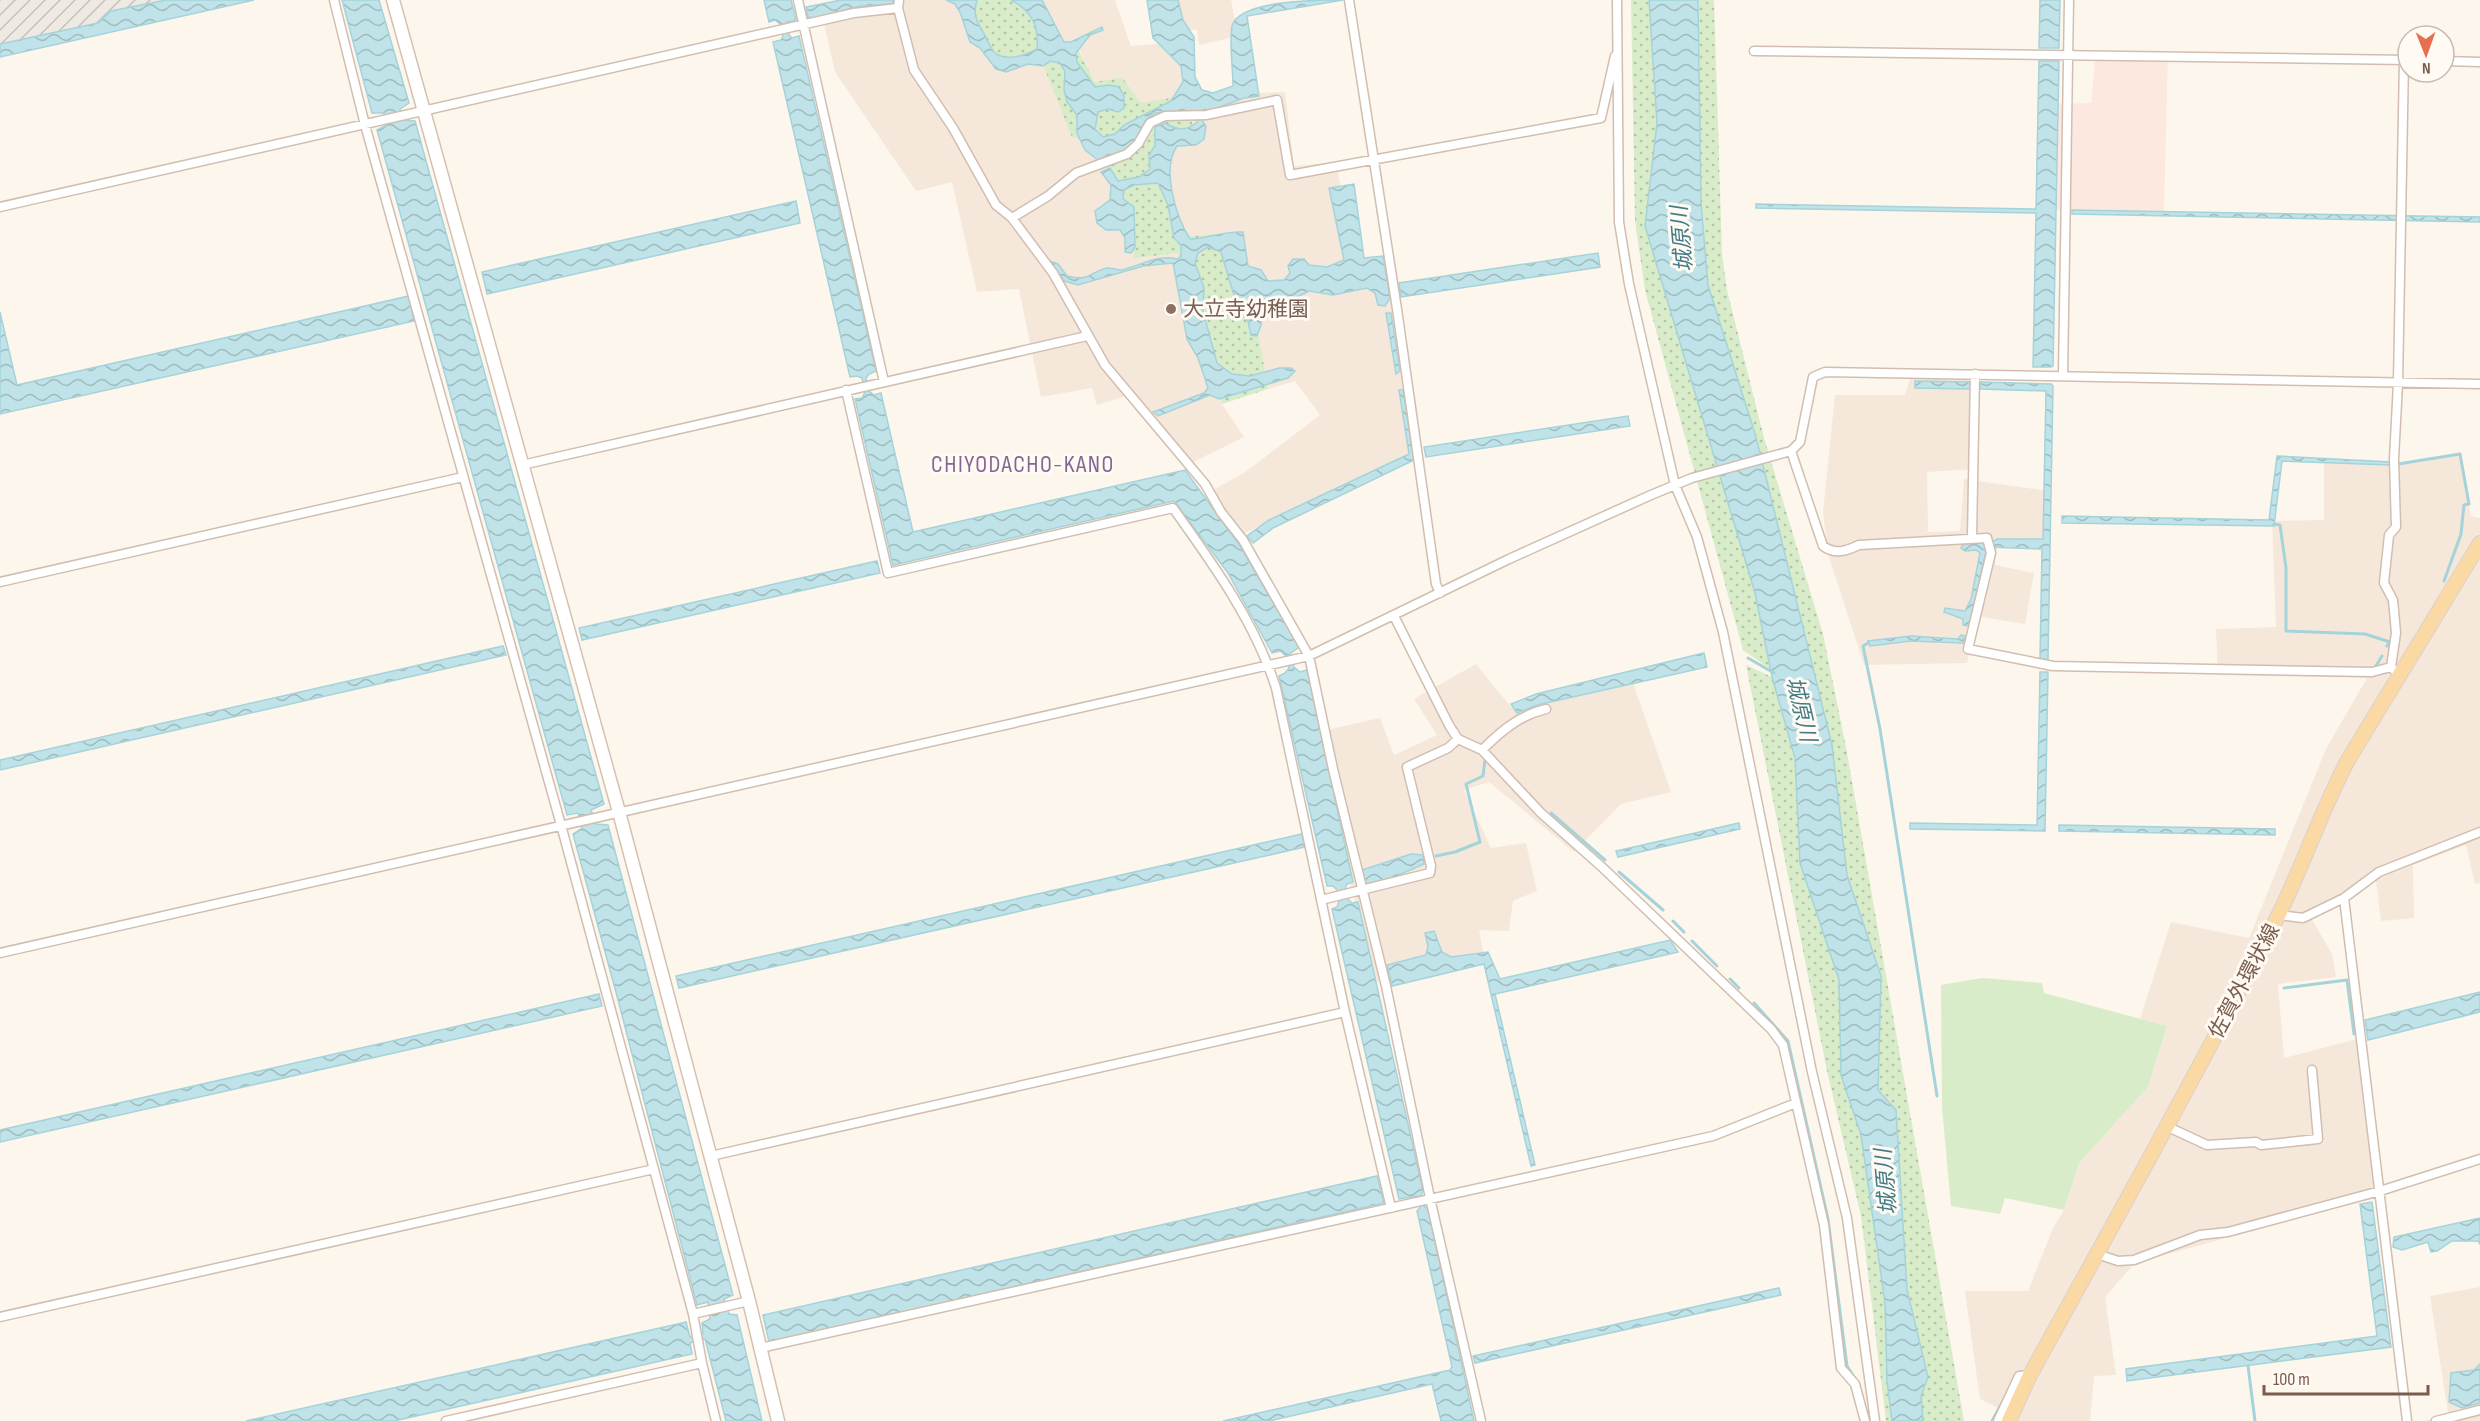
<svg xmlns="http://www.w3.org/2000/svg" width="2480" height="1421" font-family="'Sofia Sans Condensed','Noto Sans JP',sans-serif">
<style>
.residential{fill:#f5e8da}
.commercial{fill:#fde8e0}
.industrial{fill:url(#industrial-furrows)}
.green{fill:url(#green-dots)}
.pitch{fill:#d8ecc9}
.water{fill:url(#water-waves);stroke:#a5d3da;stroke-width:1.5}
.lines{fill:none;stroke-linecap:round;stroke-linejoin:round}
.stream{stroke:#a5d3da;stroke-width:3}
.street-casing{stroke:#d1beb0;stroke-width:11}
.secondary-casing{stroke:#d6c0b0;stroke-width:15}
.primary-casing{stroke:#dad1cd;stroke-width:16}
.street{stroke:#fff;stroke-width:8}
.secondary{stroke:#fff;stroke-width:12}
.primary{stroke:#fbd9a5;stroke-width:14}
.education-dot{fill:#8d6e63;stroke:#fffaf3;stroke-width:2}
.labels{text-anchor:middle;stroke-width:6;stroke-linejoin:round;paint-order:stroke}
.education-label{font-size:21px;fill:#785e54;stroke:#fffaf3;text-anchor:start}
.street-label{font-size:21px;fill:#7a5c4d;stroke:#fffaf3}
.water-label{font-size:22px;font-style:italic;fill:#437c86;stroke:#fffaf3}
.quarter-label{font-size:24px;letter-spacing:1.5px;fill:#846695;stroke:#fffaf3}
</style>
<defs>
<pattern id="industrial-furrows" width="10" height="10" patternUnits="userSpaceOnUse" patternTransform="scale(1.5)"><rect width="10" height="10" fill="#efe9e4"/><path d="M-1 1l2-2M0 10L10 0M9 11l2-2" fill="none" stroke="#c7c0bb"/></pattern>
<pattern id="green-dots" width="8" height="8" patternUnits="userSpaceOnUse" patternTransform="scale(1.5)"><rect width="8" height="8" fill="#d8ecc9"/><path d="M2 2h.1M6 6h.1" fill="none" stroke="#b4c2a5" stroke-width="1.8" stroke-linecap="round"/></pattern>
<pattern id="water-waves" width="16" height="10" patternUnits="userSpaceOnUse" patternTransform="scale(1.5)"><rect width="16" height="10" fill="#bfe3e8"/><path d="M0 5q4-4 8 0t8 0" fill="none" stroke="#a0bbbe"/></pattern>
</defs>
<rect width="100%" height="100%" fill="#fdf6ec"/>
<path class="residential" d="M844,0H961L1041,60L1179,253L1222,404L1244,437L1185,466L1126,396L1097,405L1092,388L1041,397L1019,289L977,292L952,182L916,191L835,72L820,6Z
M1040,0H1115L1131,46L1167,43L1187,63L1188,95L1285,92L1294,166L1336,162L1355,261L1382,288L1399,287L1420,450L1226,542L1202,496L1244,473L1320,415L1295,381L1268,389L1241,232L1176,237L1141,103L1122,77L1095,82L1077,45L1061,48Z
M1175,0H1231L1238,36L1199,45L1197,30H1184Z
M1978,378L1976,469L1927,472L1928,532L1960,531L1964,479L2049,491L2047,545L1997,547L1995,565L2034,573L2025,624L1977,616L1967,663L1864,665L1828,554L1823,512L1835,395H1905L1910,379Z
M2459,453L2471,516L2480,518V883L2475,884L2466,845L2413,865L2414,918L2381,921L2376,880L2311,918L2332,954L2336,977L2278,984L2284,1058L2357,1039L2376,1197L2135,1263L2105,1297L2116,1375L2094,1376L2090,1421H2018V1418L1980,1399L1965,1291H2028L2053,1228L2064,1210L2079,1163L2148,1087L2167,1026L2140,1019L2171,922L2249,938L2326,749L2367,678L2218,675L2216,629L2276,627L2272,521L2324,520V461L2397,463Z
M1476,664L1511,707L1631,677L1671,792L1621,804L1574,852L1489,782L1464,790L1491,848L1526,843L1537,891L1513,901L1509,931L1479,930L1485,961L1375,982L1313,733L1380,718L1394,755L1437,735L1414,699Z
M2480,1287V1421H2425L2448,1413L2430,1296Z"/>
<path class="commercial" d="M2096,51L2168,52L2164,212L2051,210L2053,104L2091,103Z"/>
<path class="industrial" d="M0,0H210L0,51Z"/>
<path class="green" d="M961,0H1040L1061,47L1076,45L1095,82L1122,77L1141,103L1188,95L1195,142L1161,144L1176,237L1241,232L1268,389L1222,404L1179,253L1134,258L1131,209L1116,202L1100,142L1072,137L1041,60H995Z
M1631,0H1649L1657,123L1645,226L1755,593L1770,669L1743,650L1645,290L1635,221Z
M1698,0H1714L1722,254L1727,290L1764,438L1823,634L1846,747L1964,1421H1923L1921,1396L1928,1377L1907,1290L1896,1111L1878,1090L1881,976L1847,875L1832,745L1756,437L1708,285L1701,203Z
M1746,665L1772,677L1795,758L1800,863L1839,980L1841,1075L1861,1135L1885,1303L1887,1381L1892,1421H1886L1861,1216L1827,1071Z"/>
<path class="pitch" d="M1982,978L2042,983L2044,993L2167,1026L2148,1087L2079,1163L2064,1210L2005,1198L2000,1214L1951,1206L1942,1108L1941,985Z"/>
<path class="water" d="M166,0H254L0,57V44L98,23L111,11Z
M342,0H379L409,103L400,109L402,120L415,121L604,804L591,810L596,824L608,825L733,1295L724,1299L729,1314L737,1315L762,1421H726L705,1339L690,1343L692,1354L394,1421H246L682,1323L686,1322L690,1337L703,1334L702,1323L710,1319L708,1302L697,1305L617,996L573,834L582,828L578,813L567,815L377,130L387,125L384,113H372Z
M764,0H791L796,20L786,22L789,35L792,38L799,36L876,371L869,374L866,378L869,391L874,395L881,393L913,532L1185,470L1240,546L1299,647L1290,654L1294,667L1300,672L1307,670L1353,882L1347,884C1343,891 1346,898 1352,903L1358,902L1423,1191L1421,1196L1425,1207L1428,1209L1474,1421H1441L1432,1384L1269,1421H1223L1450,1370L1452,1367L1417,1211L1420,1208L1417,1196L1399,1199L1332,909L1337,907C1341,898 1340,892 1333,886H1327L1279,676L1285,673L1289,668L1285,655L1280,651L1272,653L1228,573L1174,501L893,565L855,399L862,398L865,392L862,378L857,376L850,377L773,42L781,40L783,36L780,24L775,20L769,22Z
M841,0H894L892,4L860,6L814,18L808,17L806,7Z
M946,0H977C973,13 976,20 983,32C986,37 990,48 995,53C1007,62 1026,55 1037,49C1039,26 1032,11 1011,0H1042L1064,42H1071L1102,27L1103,30L1090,35L1076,53L1077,62L1095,87L1109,85L1119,87L1124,96V108L1118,112L1108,109L1098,112L1095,129L1103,137L1115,134L1124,125L1171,101L1183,82L1181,66L1153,38L1147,0H1178L1183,20L1194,37L1195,77L1202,90L1213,93L1233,86C1233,69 1229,42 1232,26C1239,0 1316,0 1343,0L1247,16L1259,96L1244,98L1204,113L1203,122L1206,126L1204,139L1196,145L1177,146C1161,169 1176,217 1190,239C1209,238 1224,231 1243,232L1248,266L1261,270L1268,281L1284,280L1290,273L1288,266L1293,259H1304L1309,265L1327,267L1344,260L1329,188L1354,184L1364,258L1383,256L1390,298L1385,306L1378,305L1375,293L1367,288L1333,295L1309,291L1295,298L1294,307L1285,313L1270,308L1261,313V325L1257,336L1251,335L1248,321L1239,312L1221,252L1208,247L1198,253L1195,263L1204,288L1203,311L1217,363L1232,374L1250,376L1279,368H1291L1295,371L1288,378L1219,399L1210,395L1158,416L1153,412L1204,393L1208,388L1198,358L1187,339L1173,263L1143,266L1078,285L1064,281L1050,261L1058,264L1067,276C1092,282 1088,272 1107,268C1112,268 1117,270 1121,270C1140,266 1157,254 1177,259L1181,256V245L1174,238L1168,205L1158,183L1134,185L1124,190L1123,199L1134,207L1135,247L1131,253L1125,252V238L1120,230H1106L1097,223L1095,211L1110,200L1111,185L1101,172L1110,168L1118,181L1139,177L1150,169L1149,155L1155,146V127L1165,123C1177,130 1185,132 1197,122V112L1155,113L1145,121L1136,140L1127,149L1099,161L1085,150L1077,133V115L1067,102L1064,90L1065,71L1060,63L1050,61L1043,66L1028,64L1006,72L996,69L980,48L970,42L960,12L955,4Z
M1649,0H1698L1701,203L1708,285L1756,437L1832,745L1847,875L1881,976L1878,1090L1896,1110L1907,1290L1928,1377L1921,1396L1923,1421H1892L1887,1381L1885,1303L1861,1135L1841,1075L1839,980L1800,863L1795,758L1772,677L1755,593L1645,226L1657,123Z
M2040,0H2060L2059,48H2039Z
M2039,61H2059L2053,366L2051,367H2033L2036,213L1756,208V204L2036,209Z
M796,201L800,223L487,294L482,272Z
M2072,210L2480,217V222L2072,214Z
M1598,253L1600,267L1401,297L1399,283Z
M409,296L414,321L0,414V312L17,385Z
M1386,313H1391L1400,371L1396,374Z
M1915,381L1970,382V389L1915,388Z
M1981,382L2051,384L2053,386L2048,659H2040L2042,549L1987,547L1969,626L1963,625V619L1944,612L1945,608L1965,611L1971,599L1980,553L1976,550L1965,551L1961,548L1963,544L1994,541L1997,539H2043L2046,391L1980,389Z
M1399,390H1403L1414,460L1273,528L1253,543L1247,536L1269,520L1409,454Z
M1628,416L1630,426L1426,457L1424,447Z
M2277,456L2391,462L2390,465L2282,461L2274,526L2062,523V516L2269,520Z
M877,561L880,573L582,640L579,628Z
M1961,635L1965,636L1963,643L1911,641L1870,646L1868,641L1911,636L1958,639Z
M503,646L506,655L0,770V760Z
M1704,653L1707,667L1537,705L1517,713L1511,704L1536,694Z
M2040,672H2048L2045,831L1910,829V823L2037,825Z
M1739,823L1740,829L1618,857L1616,851Z
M2059,825L2275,829V835L2059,831Z
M1302,834L1305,847L679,988L676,976Z
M1411,854L1423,855L1424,864L1394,877L1366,884L1362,870Z
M1434,931L1442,952L1451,957L1488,952L1500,979L1670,940L1678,952L1495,994L1535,1165L1531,1166L1484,964L1392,986L1387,965L1426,955L1428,946L1425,933Z
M2480,992V1012L2368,1040L2365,1020Z
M599,994L602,1006L0,1142V1130Z
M1377,1176L1384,1203L769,1342L763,1315Z
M2372,1202L2391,1347L2127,1381L2126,1369L2377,1336L2360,1204Z
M2480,1218V1244L2478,1241H2452L2437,1251L2431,1252L2428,1242L2402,1250L2393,1247L2394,1237Z
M1779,1288L1781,1295L1475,1363L1473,1356Z
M2480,1364V1403L2462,1408L2449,1402L2451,1373L2474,1370Z"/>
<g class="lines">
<path class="stream" d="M2398,464L2460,454L2469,504L2464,505L2461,534L2444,581
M2274,524L2280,525L2286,568V631L2365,634L2390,642L2387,646
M1868,643L1863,646L1880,729L1937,1096
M1748,658L1774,673
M2376,666L2382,656
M1551,813L1605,860
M1436,856L1455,852L1480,842L1466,784L1483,776L1485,760
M1619,872L1663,910
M1673,921L1684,932
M1692,941L1717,966
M1730,979L1739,988
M2284,988L2347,980L2354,1034
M1754,1003L1788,1041L1828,1219L1847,1366L1856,1380
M2248,1366L2255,1421
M1992,1421L2003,1401"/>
<defs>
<path id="street" d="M334,0L365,125L561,825L693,1314
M798,0L884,382
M899,0L898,8L914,70L953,128L996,205L1012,218L1053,273L1105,365L1205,484L1221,512L1243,540L1309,656L1333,769L1386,986L1430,1198L1481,1421
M1349,0L1397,309L1436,584L1440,593
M1617,0L1619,222L1629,284L1675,485L1697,537L1723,632L1812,1072L1847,1218L1875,1421
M1754,51L2408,60
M2444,61L2480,62
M0,207L854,13L898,8
M1012,218L1048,196L1076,173L1127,154L1138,144L1150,123L1165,116L1206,115L1277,100L1290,175L1601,118L1615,56
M2063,375L2069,0
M846,390L888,573L1173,508C1213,564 1255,622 1276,688L1345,1012L1391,1208
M1791,451L1823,546C1835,555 1846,551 1859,545L1987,538L1991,553L1968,649L2053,666L2372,672L2391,667L2400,676
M522,465L1087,336
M1972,537L1975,374
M0,582L463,477
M1394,616L1449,725L1458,739L1482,750L1541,813L1603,868L1771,1029L1783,1045L1824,1225L1841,1368L1855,1384L1865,1421
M2391,667L2396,633L2393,600L2384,583L2389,535L2396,527L2394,459L2398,383L2404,60
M1482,750C1501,731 1520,715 1546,709
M2344,898L2407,1421
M1321,900L1430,873L1431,866L1407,767L1448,748L1458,739
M2279,915L2303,918L2344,898L2379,872L2480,832
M0,953L1309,656L1509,559L1651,495L1692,478L1791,451L1800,442L1813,377L1825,372L2480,384
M2166,1126L2207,1145L2256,1142L2261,1145L2318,1139L2312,1070
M711,1156L1345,1012
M2097,1254L2118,1261L2134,1260L2200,1235L2228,1232L2380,1191L2480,1159
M0,1317L654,1169
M760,1348L1713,1136L1796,1103
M446,1421L702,1363
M716,1421L702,1363L693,1314L749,1301
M1998,1421L2019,1376L2030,1375
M2436,1421L2480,1410"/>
<path id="secondary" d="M393,0L619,812L749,1301L778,1421"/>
<path id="primary" d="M2009,1421L2030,1375C2114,1223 2198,1072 2277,918C2303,866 2321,811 2348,760L2480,543"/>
</defs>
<use href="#street" class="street-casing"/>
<use href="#secondary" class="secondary-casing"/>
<use href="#primary" class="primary-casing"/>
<use href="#street" class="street"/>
<use href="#secondary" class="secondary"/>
<use href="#primary" class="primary"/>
</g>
<circle class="education-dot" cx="1171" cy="309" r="6"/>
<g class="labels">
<g class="education-label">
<text x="1183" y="316">大立寺幼稚園</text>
</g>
<g class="street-label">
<text transform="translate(2244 981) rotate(-62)" y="7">佐賀外環状線</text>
</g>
<g class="water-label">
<text transform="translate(1681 239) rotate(-95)" y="8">城原川</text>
<text transform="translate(1802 709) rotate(77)" y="8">城原川</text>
<text transform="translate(1885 1182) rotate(-95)" y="8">城原川</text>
</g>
<g class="quarter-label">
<text x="1023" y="472">CHIYODACHO-KANO</text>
</g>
</g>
<g transform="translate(2426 54) rotate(179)"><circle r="28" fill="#fffaf3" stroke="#cabbb1" stroke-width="1.5"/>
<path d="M0-4.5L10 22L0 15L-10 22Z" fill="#e76f51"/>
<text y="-9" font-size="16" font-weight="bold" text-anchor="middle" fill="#7a5c4d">N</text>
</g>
<path d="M2264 1385v9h164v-9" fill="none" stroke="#7a5c4d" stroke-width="3"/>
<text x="2273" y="1385" font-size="18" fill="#7a5c4d" stroke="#fffaf3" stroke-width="4.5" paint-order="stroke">100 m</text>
</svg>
